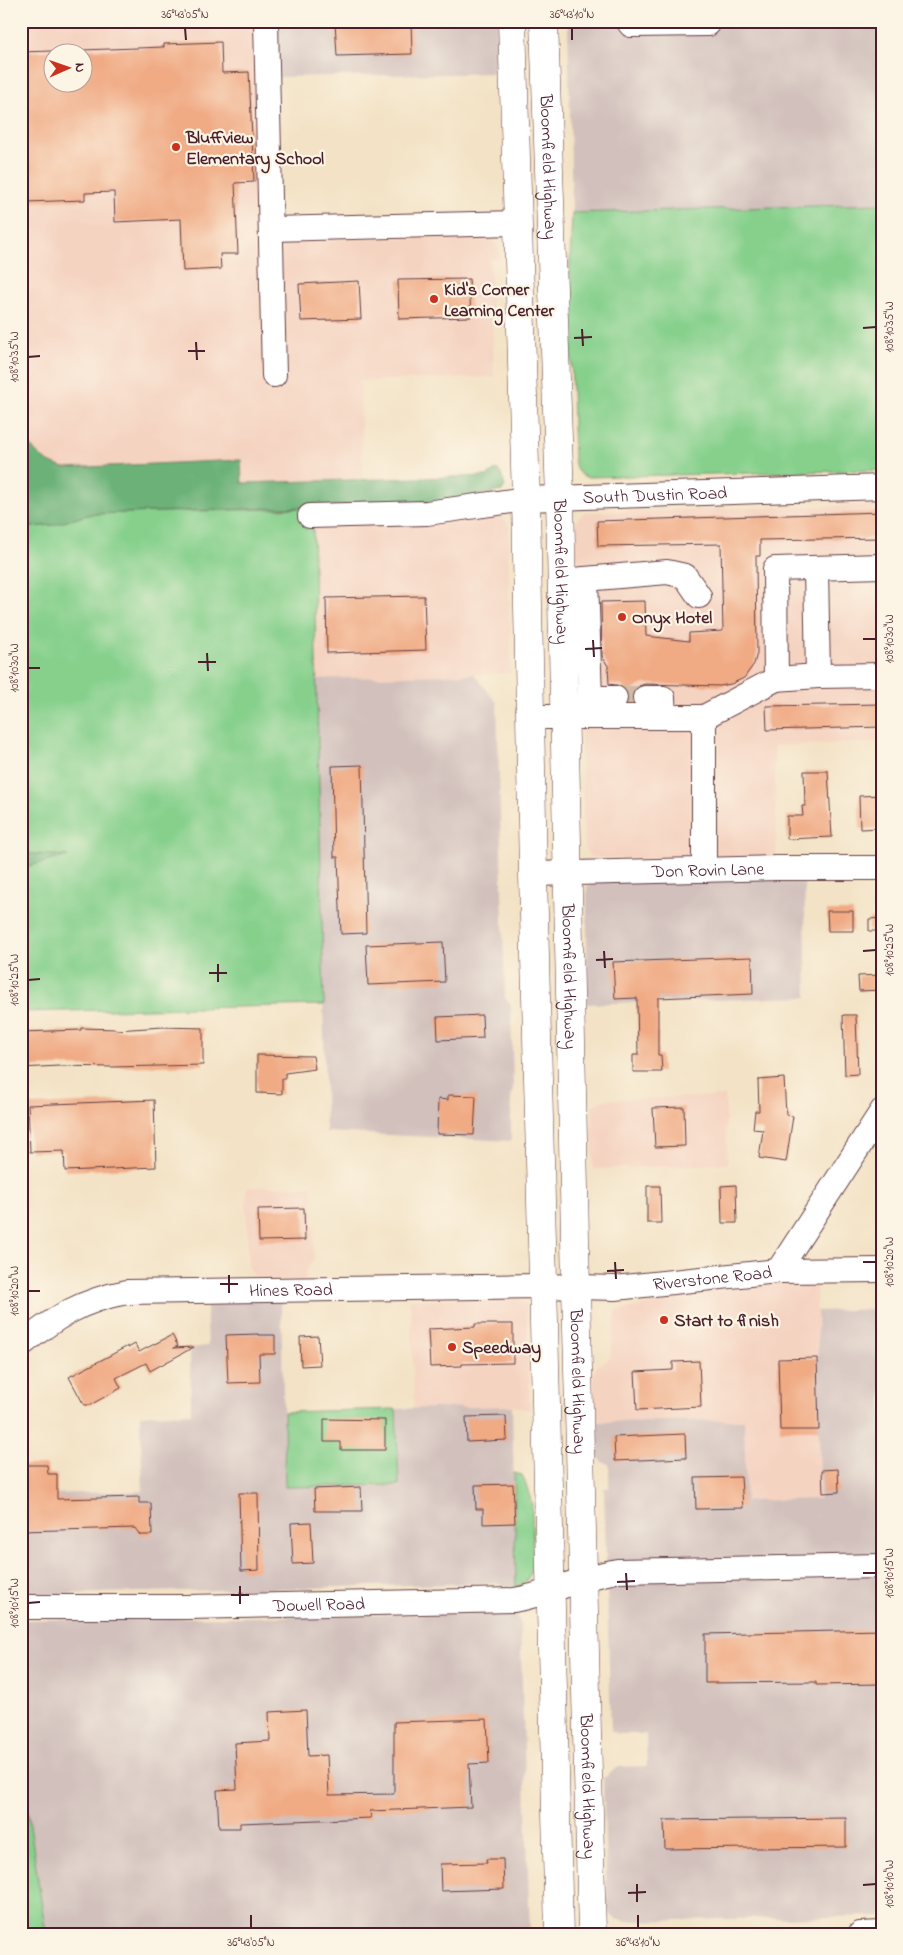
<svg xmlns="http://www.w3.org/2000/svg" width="903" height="1955" font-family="'Indie Flower',sans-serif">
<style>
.built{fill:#f5d3c1;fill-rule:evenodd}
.industrial{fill:#d1c0bc}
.green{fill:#86d08c;stroke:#68785c}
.forest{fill:#6cb278;stroke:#5b6852}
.building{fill:#f0aa84}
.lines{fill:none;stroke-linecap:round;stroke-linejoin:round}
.minor-tunnel{stroke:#d1bba6;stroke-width:24;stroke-dasharray:24 12;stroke-linecap:butt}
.minor-casing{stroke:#633c42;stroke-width:26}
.highway-casing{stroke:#633c42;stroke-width:29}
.minor{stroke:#fff;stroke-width:24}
.highway{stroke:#fff;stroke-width:28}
.ticks{fill:none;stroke:#4a1f2b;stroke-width:2}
.poi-dot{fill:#c8321e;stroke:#fcf5e5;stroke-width:2}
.labels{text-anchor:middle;stroke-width:4.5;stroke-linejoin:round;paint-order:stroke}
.poi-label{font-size:18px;font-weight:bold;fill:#4a1f2b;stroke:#fcf5e5;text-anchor:start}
.street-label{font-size:18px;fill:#4a1f2b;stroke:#fcf5e5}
.neatline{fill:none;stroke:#4a1f2b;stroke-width:2}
.ticks-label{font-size:12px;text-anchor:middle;fill:#4a1f2b}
</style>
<rect width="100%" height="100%" fill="#fcf5e5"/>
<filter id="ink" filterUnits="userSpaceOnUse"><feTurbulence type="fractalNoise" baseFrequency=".02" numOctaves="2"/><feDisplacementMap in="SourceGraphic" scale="10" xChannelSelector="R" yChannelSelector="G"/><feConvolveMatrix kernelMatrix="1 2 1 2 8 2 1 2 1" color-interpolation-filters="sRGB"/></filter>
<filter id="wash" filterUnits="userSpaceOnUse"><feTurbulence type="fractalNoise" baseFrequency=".0096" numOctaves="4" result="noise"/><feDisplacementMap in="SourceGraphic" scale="20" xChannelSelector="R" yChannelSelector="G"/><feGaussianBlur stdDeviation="1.12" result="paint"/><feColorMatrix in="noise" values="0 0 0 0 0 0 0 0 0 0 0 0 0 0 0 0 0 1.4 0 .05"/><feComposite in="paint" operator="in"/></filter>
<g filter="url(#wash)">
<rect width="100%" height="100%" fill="#f3e2c5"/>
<path class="built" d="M21,21H259L267,384L283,383L279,241L482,236L491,239L499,249L501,259H490L494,377L360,381L363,478L242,483L241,460L65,468L43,459L33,449L21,425ZM52,52H82V82H52Z
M882,505V742L774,746L777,858H599L590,856L585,849L584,845L579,684L581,565L577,556L575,525L579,517L586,512H590Z
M496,515L505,520L510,528L508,551L511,673L316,679L313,526Z
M725,1096L728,1164L593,1169L592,1106L603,1100Z
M312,1186L314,1259L305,1273L306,1281H255L248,1264L246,1187Z
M776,1281H816L820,1499L746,1501L744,1420L594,1422V1373L597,1366L610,1358L616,1312L691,1294Z
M516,1298L526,1304L530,1410L515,1406L414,1409L411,1307L408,1299Z"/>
<path class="industrial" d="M274,21H498L499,73L275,77Z
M568,21H882V204L572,213Z
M474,674L497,703L505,998L511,1005L513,1089L511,1098V1141L326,1132L316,679Z
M804,877L807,997L587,1004V886L599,882Z
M206,1300H281L285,1487L399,1485L396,1409L512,1406L516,1588L491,1583L21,1595V1495L143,1491L140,1415L191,1413L190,1348L208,1346Z
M882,1309V1916L625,1921L616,1919L609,1914L607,1904L603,1777H606L610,1772L619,1767L647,1766L646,1734H619L611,1731L604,1488H609V1464L602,1462L596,1452L594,1422L744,1420L746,1501L820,1499L817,1311Z
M516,1613L520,1622L530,1934H46L21,1771V1620Z"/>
<path class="green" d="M882,204V470L586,477C577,474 575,467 574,458L569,285L572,213Z
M309,508L313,526L324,1005L21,1012V868L66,856L21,853V528L53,525L91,514Z
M396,1409L399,1485L285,1487L284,1412Z
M514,1473L522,1475L525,1481L532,1504L533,1569L527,1580L516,1588Z
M21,1771L25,1793L46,1934H21Z"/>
<path class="forest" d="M21,425C30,449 39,461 65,468L241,460L242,483L487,476L497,469L501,474L505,486L502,491L434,503L91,514L53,525L21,528Z
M21,853L68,856L21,868Z"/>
<g id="blocks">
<path class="building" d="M335,21H411L412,54L337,56Z
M221,42L222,73L249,72L254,182L235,183L238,254H220L221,269L183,271L181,219L115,222L114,192L85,193V200L25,202L21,105V52L52,51V82H82V50L164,47V44Z
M469,279L471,317L399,319L398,280Z
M359,281L361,319L301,321L299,284Z
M882,512V538L760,540V556H756L757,653L754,664L744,678L731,684L720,686L645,684L639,686L633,691L631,698L633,703H627L629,698L627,692L622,686L609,684L608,666L602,656L601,602L645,601L646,636L689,641V633L723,631L721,544L598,546L597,521Z
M424,596L426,650L327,653L326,598Z
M882,704V727L767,730L766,706Z
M362,765L366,933L341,934L338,857H334L332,766Z
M804,771H828L832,837L787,839V816H803L802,806H805Z
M882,795V828L860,829L859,796Z
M827,911H853V931H828Z
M882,918V931H869V919Z
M443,942L445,982L368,985L366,945Z
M752,957L753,994L658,998V1055H661L662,1072H633V1055H638L637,998L615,999L613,962Z
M882,975V990L859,991L858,976Z
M482,1015L483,1038L438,1040L437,1017Z
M843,1015H856L858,1074L845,1075Z
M163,1027L203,1028V1065L113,1067L59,1066L21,1068V1032L81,1030V1028L116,1029V1030Z
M257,1055L313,1056L315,1069L285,1073V1079H282V1094L257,1093Z
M784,1078L786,1115L793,1116L786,1162L759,1158L763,1130L753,1129L755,1111H759L758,1080Z
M448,1095L476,1096L474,1135L437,1134L438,1099L448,1100Z
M154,1100L156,1167L65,1171L64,1151L30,1152L28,1105Z
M684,1107L685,1146L655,1147L653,1108Z
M736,1185L737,1223H722L721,1186Z
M647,1186H660L661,1223H647Z
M304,1208L305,1240L259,1241L258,1209Z
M475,1324H513V1363L462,1364V1366L430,1367L428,1329L475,1327Z
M258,1334V1335H275V1354H259L260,1382L228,1383L226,1335Z
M172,1335L178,1346L173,1348L194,1347L150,1371L146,1363L116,1378L121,1388L90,1405H84L69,1377L128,1346V1348L135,1344L139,1352Z
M318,1336L320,1365L301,1366L300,1337Z
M817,1358L819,1430H780L778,1359Z
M699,1361L701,1407L637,1410L635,1372L673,1370V1362Z
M506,1416L507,1440L467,1442L466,1417Z
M324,1419L385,1420V1450H341V1442H324Z
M685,1434L686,1458L615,1461L614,1437Z
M21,1465H47L48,1474H57V1499L139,1497V1503H151L152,1535H140L135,1528L21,1531Z
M838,1469L839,1492L823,1493L822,1470Z
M741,1477L743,1508L696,1509L695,1478Z
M513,1484L515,1523L483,1524V1509H476L475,1485Z
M361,1487L362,1511H315L314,1489Z
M239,1493H258L259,1570L241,1571Z
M311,1522L313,1563L293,1564L291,1523Z
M882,1630V1684L816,1685V1682L705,1683V1634Z
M306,1710L308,1756L327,1755L329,1795L394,1794V1722L487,1719L489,1763L469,1764L471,1807L370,1811L371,1818L240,1823V1828H219L217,1790L237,1789L235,1743L270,1741L269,1712Z
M846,1818V1847L665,1849L664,1820Z
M486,1859H503L504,1889L441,1891L440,1864L487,1863Z"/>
</g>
</g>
<g filter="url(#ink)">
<use href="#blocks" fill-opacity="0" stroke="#633c42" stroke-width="1"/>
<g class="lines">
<path class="minor-tunnel" d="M615,698H645"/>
<defs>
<g id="minor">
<path d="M266,21L274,375"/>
<path d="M628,21L631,25L708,24"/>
<path d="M271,229L518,223"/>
<path id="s1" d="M310,516L427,513L526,499L882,487"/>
<path d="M816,568L818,676"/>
<path d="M586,579L590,698"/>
<path d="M561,581L667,572L685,576L699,596"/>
<path d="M776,679L818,676L882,675"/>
<path d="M645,698H663L664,717"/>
<path d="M590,713V698H615"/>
<path d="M530,717H704L776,679L775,569L882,566"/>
<path d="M704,717V870"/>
<path id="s2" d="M533,874L777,868H882"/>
<path d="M778,1271L882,1111"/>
<path id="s3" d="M21,1345C55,1317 83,1300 127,1292L544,1286L615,1288L778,1271L882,1270"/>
<path id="s4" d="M21,1607H187L514,1600C549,1594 581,1577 617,1571L882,1566"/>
<path d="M860,1934L882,1933"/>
</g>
<g id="highway">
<path d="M512,21L526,499L533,874L559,1934"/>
<path id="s5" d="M544,21L560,498L576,1288L592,1934"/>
</g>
</defs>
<use href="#minor" class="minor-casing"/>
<use href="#highway" class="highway-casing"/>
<use href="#minor" class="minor"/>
<use href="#highway" class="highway"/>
</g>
</g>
<path class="ticks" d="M185,28L186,40M572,28V40M863,328L876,327M582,329L583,346M574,338L592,337M196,342L197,360M188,351H205M28,357L40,356M863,639H876M593,640L594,657M585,649L602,648M207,653L208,671M198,662H216M28,668H40M604,951L605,968M863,951L876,950M596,960L613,959M218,964V982M209,973H227M28,980L40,979M615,1262L616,1279M863,1262H876M607,1271L624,1270M229,1275V1293M220,1284H238M28,1291H40M626,1573L627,1590M863,1573H876M617,1582L635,1581M240,1586V1604M231,1595H249M28,1603L40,1602M637,1884V1902M863,1885L876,1884M628,1893L646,1892M251,1915V1928M638,1915V1928"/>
<g class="poi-dot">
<circle cx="176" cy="147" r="5"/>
<circle cx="434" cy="299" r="5"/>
<circle cx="622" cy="617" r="5"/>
<circle cx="664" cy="1320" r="5"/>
<circle cx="452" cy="1347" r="5"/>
</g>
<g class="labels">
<g class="poi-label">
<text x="186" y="143">Bluffview<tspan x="186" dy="21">Elementary School</tspan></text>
<text x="444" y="295">Kid's Corner<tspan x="444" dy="21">Learning Center</tspan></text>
<text x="632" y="623">Onyx Hotel</text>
<text x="674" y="1326">Start to finish</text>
<text x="462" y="1353">Speedway</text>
</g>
<g class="street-label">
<text dy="6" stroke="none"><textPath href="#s5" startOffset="146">Bloomfield Highway</textPath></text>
<text dy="6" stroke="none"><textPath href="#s1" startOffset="346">South Dustin Road</textPath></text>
<text dy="6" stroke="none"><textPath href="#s5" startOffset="551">Bloomfield Highway</textPath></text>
<text dy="6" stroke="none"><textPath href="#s2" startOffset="175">Don Rovin Lane</textPath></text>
<text dy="6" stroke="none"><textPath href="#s5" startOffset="956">Bloomfield Highway</textPath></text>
<text dy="6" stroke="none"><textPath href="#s3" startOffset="706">Riverstone Road</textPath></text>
<text dy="6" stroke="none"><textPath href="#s3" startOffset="284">Hines Road</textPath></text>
<text dy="6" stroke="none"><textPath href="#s5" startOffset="1361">Bloomfield Highway</textPath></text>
<text dy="6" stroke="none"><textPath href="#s4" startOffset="298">Dowell Road</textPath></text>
<text dy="6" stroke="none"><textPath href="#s5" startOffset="1766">Bloomfield Highway</textPath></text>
</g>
</g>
<rect width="903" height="1955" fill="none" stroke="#fcf5e5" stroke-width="55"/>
<g transform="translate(68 68) rotate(88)"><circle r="24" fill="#fcf5e5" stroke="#b59f9b"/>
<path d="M0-4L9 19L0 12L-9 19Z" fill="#c8321e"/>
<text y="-8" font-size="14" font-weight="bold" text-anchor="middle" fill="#4a1f2b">N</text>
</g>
<rect x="28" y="28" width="848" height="1900" class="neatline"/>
<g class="ticks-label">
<text x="185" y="18">36°43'05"N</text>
<text x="572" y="18">36°43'10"N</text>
<text transform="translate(889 327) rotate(-90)" y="4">108°10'35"W</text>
<text transform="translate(14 357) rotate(-90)" y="4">108°10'35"W</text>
<text transform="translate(889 639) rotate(-90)" y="4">108°10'30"W</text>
<text transform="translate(14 668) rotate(-90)" y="4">108°10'30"W</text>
<text transform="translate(889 950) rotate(-90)" y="4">108°10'25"W</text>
<text transform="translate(14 980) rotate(-90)" y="4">108°10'25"W</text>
<text transform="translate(889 1262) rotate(-90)" y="4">108°10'20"W</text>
<text transform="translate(14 1291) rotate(-90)" y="4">108°10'20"W</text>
<text transform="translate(889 1573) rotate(-90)" y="4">108°10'15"W</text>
<text transform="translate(14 1603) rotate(-90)" y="4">108°10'15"W</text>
<text transform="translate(889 1884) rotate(-90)" y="4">108°10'10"W</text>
<text x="251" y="1946">36°43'05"N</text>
<text x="638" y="1946">36°43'10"N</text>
</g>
</svg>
